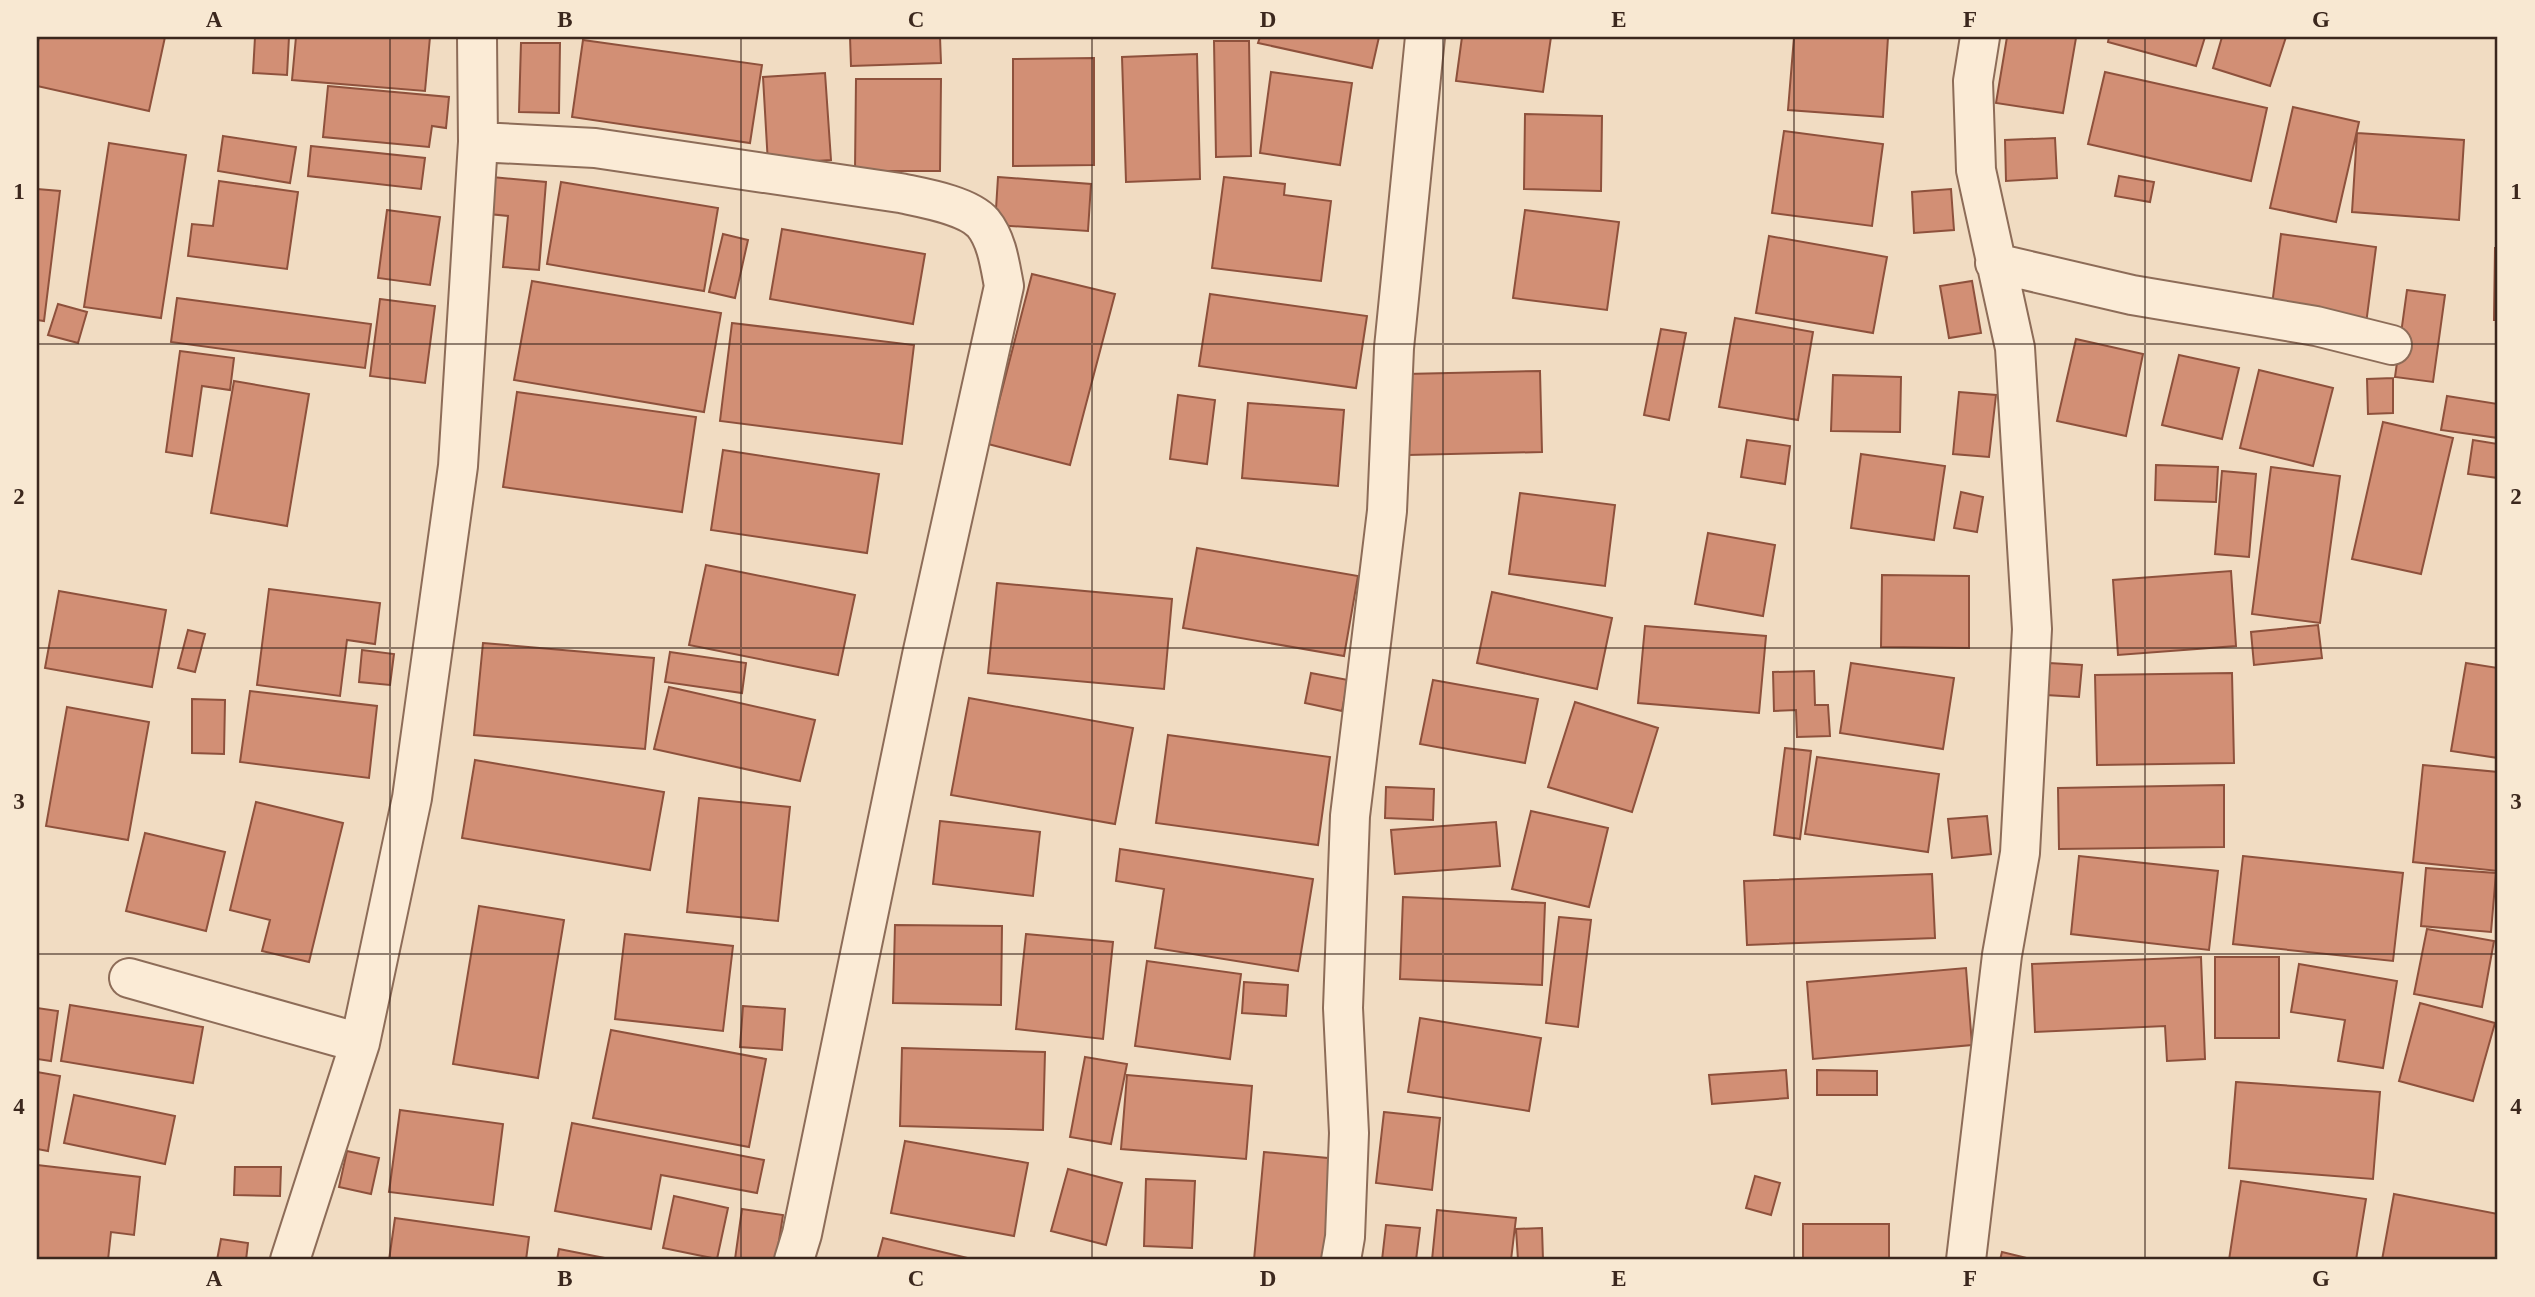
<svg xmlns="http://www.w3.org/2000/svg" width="2535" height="1297" font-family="'Times New Roman',serif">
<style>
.building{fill:#d28f75;stroke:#8e513c;stroke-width:2}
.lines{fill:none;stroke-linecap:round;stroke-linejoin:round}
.minor-casing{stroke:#8d6c58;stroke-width:42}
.minor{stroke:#fbebd6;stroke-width:38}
.grid{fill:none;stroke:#3b271d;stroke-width:2;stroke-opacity:0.55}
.neatline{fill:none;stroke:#3b271d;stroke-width:2.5}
.grid-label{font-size:23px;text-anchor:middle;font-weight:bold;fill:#3b271d}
</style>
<rect width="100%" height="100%" fill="#f1dcc2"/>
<path class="building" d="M39,37H165L149,111L37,86V47Z
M255,37H289L287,75L253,73Z
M296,37H430L425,91L292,80Z
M850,37H940L941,63L851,66Z
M1260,37H1379L1372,68L1258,43Z
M1462,37H1551L1543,92L1456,81Z
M1794,37H1888L1883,117L1788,110Z
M2007,37L2076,38L2063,113L1996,103Z
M2109,37H2205L2196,66L2108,42Z
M2222,37H2286L2270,86L2213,68Z
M583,40L762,65L750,143L572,117Z
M1214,41H1249L1251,156L1216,157Z
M521,43H560L559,113L519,112Z
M1197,54L1200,179L1126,182L1122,57Z
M1094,58V165L1013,166V59Z
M1271,72L1352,83L1340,165L1260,153Z
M2105,72L2267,108L2251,181L2088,144Z
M825,73L831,160L768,164L763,77Z
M856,79H941L940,171H855Z
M328,86L449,97L446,128L432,126L429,147L323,137Z
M2293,107L2359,122L2336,222L2270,208Z
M1525,114L1602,116L1601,191L1524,189Z
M1784,131L1883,144L1872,226L1772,213Z
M2357,133L2464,140L2459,220L2352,212Z
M223,136L296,147L290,183L218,171Z
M2055,138L2057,178L2006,181L2005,140Z
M109,143L186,155L161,318L84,307Z
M311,146L425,158L421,189L308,176Z
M2119,176L2154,182L2150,202L2115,196Z
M492,177L546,182L539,270L503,267L508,216L489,214Z
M998,177L1091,184L1088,231L995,225Z
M1224,177L1285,184L1284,195L1331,201L1321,281L1212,268Z
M219,181L298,192L287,269L188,256L192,224L213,226Z
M561,182L718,208L704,291L547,264Z
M37,189L60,191L44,321L37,320Z
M1951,189L1954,230L1914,233L1912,192Z
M387,210L440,217L430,285L378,278Z
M1525,210L1619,222L1607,310L1513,298Z
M782,229L925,254L913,324L770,299Z
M723,234L748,240L735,298L709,292Z
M2281,234L2376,247L2366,324L2271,313Z
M1769,236L1887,257L1873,333L1756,313Z
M2495,248H2498V320H2494Z
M1032,274L1115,294L1070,465L988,444Z
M532,281L721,313L704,412L514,380Z
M1972,281L1981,333L1949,338L1940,286Z
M2407,290L2445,295L2433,382L2395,377Z
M1210,294L1367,316L1356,388L1199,366Z
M177,298L371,324L365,368L171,342Z
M380,299L435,306L425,383L370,376Z
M58,304L87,312L78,343L48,335Z
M1735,318L1813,332L1798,420L1719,407Z
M732,323L914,345L902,444L720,421Z
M1661,329L1686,333L1669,420L1644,415Z
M2076,339L2143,354L2126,436L2057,421Z
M180,351L234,358L230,390L202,386L192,456L166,452Z
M2179,355L2239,368L2222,439L2162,425Z
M2259,370L2333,388L2313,466L2240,448Z
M1540,371L1542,452L1408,455L1406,374Z
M1833,375L1901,377L1900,432L1831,431Z
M2393,378V413L2368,414L2367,379Z
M234,381L309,394L287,526L211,513Z
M517,392L696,417L682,512L503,487Z
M1959,392L1996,395L1989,457L1953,454Z
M1178,395L1215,400L1207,464L1170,459Z
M2447,396L2498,404V438L2441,430Z
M1248,403L1344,410L1338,486L1242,478Z
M2383,422L2453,438L2421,574L2352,559Z
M1747,440L1790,446L1785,484L1741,477Z
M2473,440L2498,444V478L2468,474Z
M723,450L879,474L867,553L711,530Z
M1861,454L1945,466L1934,540L1851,528Z
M2156,465L2218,467L2216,502L2155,500Z
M2271,467L2340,476L2320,623L2252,614Z
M2222,471L2256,474L2249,557L2215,554Z
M1961,492L1983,497L1977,532L1954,528Z
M1520,493L1615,505L1605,586L1509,574Z
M1708,533L1775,545L1763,616L1695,604Z
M1197,548L1358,576L1344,656L1183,628Z
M706,565L855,595L838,675L689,645Z
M2231,571L2236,646L2118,655L2113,580Z
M1882,575L1969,576V648L1881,647Z
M997,583L1172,599L1164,689L988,673Z
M269,589L380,603L375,644L347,640L340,696L257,685Z
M59,591L166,610L152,687L45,668Z
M1492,592L1612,618L1597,689L1477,663Z
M2318,625L2322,658L2254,665L2251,632Z
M1645,626L1766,636L1759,713L1638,703Z
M188,630L205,634L195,672L178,668Z
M483,643L654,658L645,749L474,735Z
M362,650L394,654L390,685L359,682Z
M670,652L746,663L742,693L665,682Z
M1851,663L1954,678L1943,749L1840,733Z
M2049,663L2082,665L2079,697L2046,695Z
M2466,663L2498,668V758L2451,751Z
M1814,671L1815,705H1828L1830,736L1797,737L1796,710L1774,711L1773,672Z
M1311,673L1348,680L1342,711L1305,703Z
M2232,673L2234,763L2097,765L2095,675Z
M1433,680L1538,699L1525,763L1420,744Z
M669,687L815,720L800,781L654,749Z
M250,691L377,706L369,778L240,762Z
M969,698L1133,728L1115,824L951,795Z
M192,699L225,700L224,754L192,753Z
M1575,702L1658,728L1632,812L1548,787Z
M67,707L149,722L128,840L46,826Z
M1168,735L1330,757L1318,845L1156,823Z
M1785,748L1811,751L1800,839L1774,835Z
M1817,757L1939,774L1928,852L1805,834Z
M475,760L664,792L650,870L462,838Z
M2423,765L2498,772V871L2413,862Z
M2224,785V847L2059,849L2058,788Z
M1386,787L1434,789L1433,820L1385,818Z
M699,798L790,807L778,921L687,912Z
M256,802L343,823L309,962L262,951L270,920L230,910Z
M1531,811L1608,828L1589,907L1512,889Z
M1987,816L1991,854L1952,858L1948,819Z
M940,821L1040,832L1033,896L933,884Z
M1496,822L1500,866L1395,874L1391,830Z
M145,833L225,852L206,931L126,911Z
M1120,849L1313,879L1298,971L1155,948L1164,889L1116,881Z
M2079,856L2218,871L2209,950L2071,934Z
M2243,856L2403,873L2393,961L2233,944Z
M2426,868L2496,873L2491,932L2421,926Z
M1932,874L1935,938L1747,945L1744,881Z
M1403,897L1545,903L1542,985L1400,979Z
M479,906L564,920L538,1078L453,1064Z
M1559,917L1591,920L1578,1027L1546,1023Z
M895,925L1002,926L1001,1005L893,1003Z
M2427,929L2494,941L2482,1007L2414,994Z
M625,934L733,946L723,1031L615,1019Z
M1026,934L1113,942L1103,1039L1016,1029Z
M2201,957L2205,1059L2167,1061L2165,1026L2035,1032L2032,964Z
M2215,957H2279V1038H2215Z
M1147,961L1241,974L1230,1059L1135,1046Z
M2299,964L2397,981L2383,1068L2338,1061L2345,1020L2291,1012Z
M1966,968L1972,1045L1813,1059L1807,982Z
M1244,982L1288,985L1286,1016L1242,1013Z
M2420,1003L2495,1023L2473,1101L2399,1081Z
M70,1005L203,1027L193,1083L61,1061Z
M743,1006L785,1009L782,1050L740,1047Z
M37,1008L58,1011L51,1061L37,1059Z
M1420,1018L1541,1038L1529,1111L1408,1092Z
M611,1030L766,1059L749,1147L593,1118Z
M902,1048L1045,1052L1043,1130L900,1126Z
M1085,1057L1127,1064L1111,1144L1070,1137Z
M1786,1070L1788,1098L1712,1104L1709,1075Z
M1817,1070L1877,1071V1095H1817Z
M37,1072L60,1076L48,1151L37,1149Z
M1127,1075L1252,1086L1246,1159L1121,1149Z
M2236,1082L2380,1092L2373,1179L2229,1168Z
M74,1095L175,1116L165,1164L64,1143Z
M400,1110L503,1124L493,1205L389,1192Z
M1384,1112L1440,1118L1432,1190L1376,1183Z
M572,1123L764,1160L757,1193L661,1175L651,1229L555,1211Z
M905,1141L1028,1163L1014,1236L891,1213Z
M347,1151L379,1158L371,1194L339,1187Z
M1264,1152L1338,1159L1328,1260H1254Z
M37,1165L140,1177L134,1235L111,1232L108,1260H37Z
M235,1167H281L280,1196L234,1195Z
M1068,1169L1122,1183L1106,1245L1051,1231Z
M1755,1176L1780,1183L1771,1215L1746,1208Z
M1146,1179L1195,1181L1192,1248L1144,1246Z
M2241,1181L2366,1199L2356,1260H2229Z
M2394,1194L2498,1214V1260H2382Z
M674,1196L728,1208L717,1259L663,1248Z
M742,1209L783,1215L776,1260L735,1259Z
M1437,1210L1516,1218L1511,1260H1432Z
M395,1218L529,1237L526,1260H389Z
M1803,1224H1889V1260H1803Z
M1386,1225L1420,1228L1416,1260H1382Z
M1542,1228L1543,1260H1518L1516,1229Z
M883,1238L972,1259V1260H877Z
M221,1239L248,1243L246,1260H217Z
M559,1249L615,1260H557Z
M2002,1252L2035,1260H2000Z"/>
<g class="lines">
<defs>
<path id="minor" d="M477,37L478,142L595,148L900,193C923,198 967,205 983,223C997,240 1000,265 1004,286L922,655L802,1234L794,1260
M1995,263L2132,295L2316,326L2392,345
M129,978L360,1043
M290,1260L360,1043L412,798L458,466L478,142
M1341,1260L1345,1237L1349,1133L1343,1008L1350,816L1387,511L1394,348L1425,37
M1966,1260L2002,955L2020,853L2032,629L2015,348L1976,170L1973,81L1980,37"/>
</defs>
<use href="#minor" class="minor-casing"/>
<use href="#minor" class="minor"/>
</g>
<path class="grid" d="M390,37V1260M741,37V1260M1092,37V1260M1443,37V1260M1794,37V1260M2145,37V1260M37,344H2498M37,648H2498M37,954H2498"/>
<rect width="2535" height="1297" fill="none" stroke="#f8e8d2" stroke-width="77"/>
<rect x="38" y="38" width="2458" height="1220" class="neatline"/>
<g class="grid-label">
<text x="214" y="27">A</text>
<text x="565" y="27">B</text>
<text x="916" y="27">C</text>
<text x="1268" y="27">D</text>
<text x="1619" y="27">E</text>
<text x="1970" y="27">F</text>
<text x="2321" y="27">G</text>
<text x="19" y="199">1</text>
<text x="2516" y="199">1</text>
<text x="19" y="504">2</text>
<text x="2516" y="504">2</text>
<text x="19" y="809">3</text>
<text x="2516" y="809">3</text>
<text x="19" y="1114">4</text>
<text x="2516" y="1114">4</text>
<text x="214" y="1286">A</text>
<text x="565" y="1286">B</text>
<text x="916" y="1286">C</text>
<text x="1268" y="1286">D</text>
<text x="1619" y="1286">E</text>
<text x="1970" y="1286">F</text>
<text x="2321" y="1286">G</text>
</g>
</svg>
